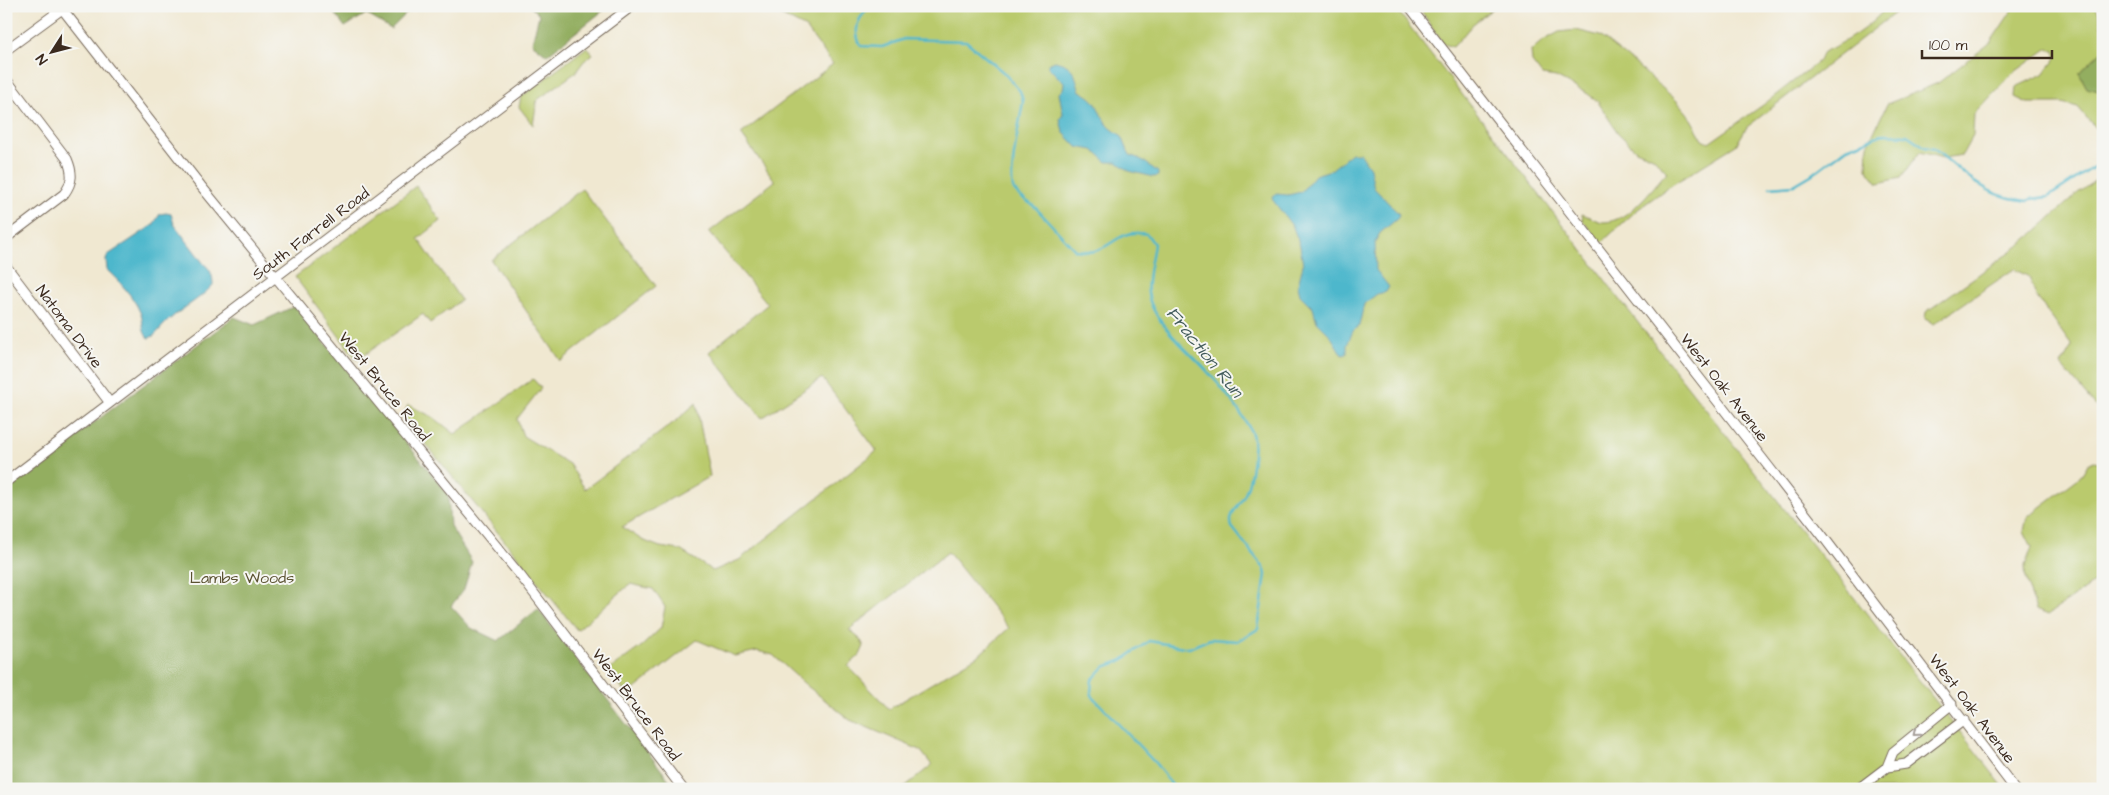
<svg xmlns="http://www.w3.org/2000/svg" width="2109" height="795" font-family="'Architects Daughter',sans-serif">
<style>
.green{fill:#baca6d;stroke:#7a7a46;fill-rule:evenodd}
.forest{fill:#93ae60;stroke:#676c3f}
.water{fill:#4eb7cc;stroke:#447075}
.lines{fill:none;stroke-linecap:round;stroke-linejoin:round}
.stream{stroke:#4eb7cc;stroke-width:2.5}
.minor-casing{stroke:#7a6c5d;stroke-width:11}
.minor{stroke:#fff;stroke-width:9}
.oneway{stroke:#a79f9a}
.labels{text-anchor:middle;stroke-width:4;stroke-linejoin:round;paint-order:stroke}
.street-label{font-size:16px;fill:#3b2a1e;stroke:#f6f6f2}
.park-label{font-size:16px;fill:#5b5232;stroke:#f6f6f2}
.water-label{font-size:18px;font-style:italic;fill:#425b5b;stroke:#f6f6f2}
</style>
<rect width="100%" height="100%" fill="#f6f6f2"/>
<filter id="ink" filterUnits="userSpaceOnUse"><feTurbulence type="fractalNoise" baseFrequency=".02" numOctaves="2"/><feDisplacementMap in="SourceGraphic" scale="10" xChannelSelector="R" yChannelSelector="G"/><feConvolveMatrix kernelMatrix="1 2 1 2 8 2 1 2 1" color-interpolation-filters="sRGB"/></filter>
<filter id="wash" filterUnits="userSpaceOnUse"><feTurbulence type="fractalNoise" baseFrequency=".0096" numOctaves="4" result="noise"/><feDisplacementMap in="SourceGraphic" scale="20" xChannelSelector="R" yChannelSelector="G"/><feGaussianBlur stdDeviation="1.12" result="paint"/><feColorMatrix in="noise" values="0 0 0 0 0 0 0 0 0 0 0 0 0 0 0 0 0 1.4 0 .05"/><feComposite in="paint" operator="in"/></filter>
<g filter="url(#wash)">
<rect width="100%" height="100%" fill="#f0e8d1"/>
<path class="green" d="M763,6H1394L1659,350L2005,789H902L932,765L920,750L850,720L806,685L773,655L757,651L735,656L697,640L627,695L609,670L642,646L661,628L665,607L653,589L630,584L577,630L403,416L408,405L433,417L455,434L533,379L541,388L517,419L523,436L569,464L585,489L677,420L696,403L710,476L622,527L642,540L660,547L680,550L713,571L739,560L877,451L822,378L762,418L709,352L768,304L709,232L775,181L741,134L833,64L806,28ZM948,552L1009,628L979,655L889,709L848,666L860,655L864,646L860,639L849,630Z
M1418,6H1496L1473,24L1453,47L1443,44Z
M1887,6H1904L1747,127L1736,145L1667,188L1637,210L1601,243L1583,221L1582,214C1588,216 1598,222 1604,222C1629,222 1652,188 1667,172L1653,157L1636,150L1618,133L1598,102L1588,94L1556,77L1542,75L1532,62L1531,51L1541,42L1559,32L1576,30L1600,36L1635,64L1676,100L1688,114L1703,140L1709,143L1763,105L1819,61L1823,52C1846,42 1871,27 1887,6Z
M2015,6H2095C2104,20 2103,34 2103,50L2079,73L2087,88L2103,92V128L2096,129L2078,107L2062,103H2027L2015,97L2016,87L2044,74L2056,58L2055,50L2047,49L2012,74L1974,114L1973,135L1962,155L1943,158L1920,152L1901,178L1878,183L1867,169L1868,145L1887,104L1938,83L1990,43Z
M587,47L593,54L584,61L575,73L537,100L533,125L519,107L521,97Z
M2103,175V415L2061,365L2072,346L2036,296L2029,277L2014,269L1934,324L1925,319L1926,312L2024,242L2079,192Z
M416,186L441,221L418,239L461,300L430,323L423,314L357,360L295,277Z
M582,189L656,286L561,361L491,260Z
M2094,461L2103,463V577L2047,615L2036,610L2026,580L2025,566L2032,547L2024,531L2027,517L2080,477L2088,464Z"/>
<path class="forest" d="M329,6H414L391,29L366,14L345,27Z
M530,6H609L547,55L532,43L539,15Z
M2103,50V92L2087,88L2079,73Z
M295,306L448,494L450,526L472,562L464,589L451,606L471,628L498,641L538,609L676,789H12L6,780V489L234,317L254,325Z"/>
<path class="water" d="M1055,61C1075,66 1074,73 1080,91C1101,102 1095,108 1107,124C1111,130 1118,132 1122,137C1125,142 1127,150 1130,155L1142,160L1158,172V176L1154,177L1129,171L1117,162H1107L1093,150L1077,147L1063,132L1060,119L1063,114L1059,93L1063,89L1064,83L1048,67V64Z
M1352,153H1360L1370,168L1374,188L1399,214L1397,219L1380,233L1375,242L1376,270L1389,287L1386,292L1377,294L1364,304L1359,326L1353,331L1347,345V354L1342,355L1330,335L1317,322L1313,308L1300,295L1298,285L1303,265L1300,246L1293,227L1272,199L1276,194L1288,195L1301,192L1315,175L1331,170Z
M166,213L171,214L174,224L204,264C211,269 213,277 213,285C199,301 177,310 163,326C158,331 155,337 148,338C141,331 144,320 140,312C133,296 119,281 107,270L106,260L108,255L153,225L160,214Z"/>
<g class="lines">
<path class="stream" d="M867,6C866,13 861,15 859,21C855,28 857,40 861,46L882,47L904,39L966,41L1003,72L1020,91L1023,101C1021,117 1007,179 1014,190C1019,198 1028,201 1035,207L1075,250C1081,250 1089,253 1095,251C1117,244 1119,229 1147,234L1154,244C1152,259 1146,278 1148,293C1152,322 1187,349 1205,369C1220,385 1244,414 1252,434C1256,446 1251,479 1246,491C1242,505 1227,512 1232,527L1264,568L1266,574L1258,629L1238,641L1210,639L1189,648L1149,641L1121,661L1104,667L1092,680L1091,692L1093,697L1156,764L1175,789
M1770,187L1794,185L1811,175L1847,148L1883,134L1907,135L1925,147L1934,149L1974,182C1980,184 1983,187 1988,190C2001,197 2014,199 2028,201L2031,199L2048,197L2103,161"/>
</g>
</g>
<g filter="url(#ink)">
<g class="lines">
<defs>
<path id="minor" d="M60,6L201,186L520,575L683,789
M1409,6L1822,535L2015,789
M6,50L62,9
M6,79L67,159C73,173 73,182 64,194L6,238
M6,266L110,403
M6,482L632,6
M1887,767L1893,752L1952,704
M1858,789L1887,767L1906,764L1964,720"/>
</defs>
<use href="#minor" class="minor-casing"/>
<use href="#minor" class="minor"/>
</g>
<defs><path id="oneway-chevron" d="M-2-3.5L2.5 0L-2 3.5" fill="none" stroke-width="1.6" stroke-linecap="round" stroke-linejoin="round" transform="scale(1.25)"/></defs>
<use class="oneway" href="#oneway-chevron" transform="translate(1916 733) rotate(141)"/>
</g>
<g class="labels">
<g class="street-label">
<text transform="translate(310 233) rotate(-37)" y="6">South Farrell Road</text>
<text transform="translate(70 326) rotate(53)" y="6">Natoma Drive</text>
<text transform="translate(385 386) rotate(51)" y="6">West Bruce Road</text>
<text transform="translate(1725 387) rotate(52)" y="6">West Oak Avenue</text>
<text transform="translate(637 704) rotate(53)" y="6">West Bruce Road</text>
<text transform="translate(1973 708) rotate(53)" y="6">West Oak Avenue</text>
</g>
<g class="park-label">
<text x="242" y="583">Lambs Woods</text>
</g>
<g class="water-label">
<text transform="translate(1205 352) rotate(51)" y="6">Fraction Run</text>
</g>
</g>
<rect width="2109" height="795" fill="none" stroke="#f6f6f2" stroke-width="25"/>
<g transform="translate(52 52) rotate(234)" stroke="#f6f6f2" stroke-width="4" paint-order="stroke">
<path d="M0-4L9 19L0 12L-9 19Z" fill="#3b2a1e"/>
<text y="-8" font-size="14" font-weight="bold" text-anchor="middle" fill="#3b2a1e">N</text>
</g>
<path d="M1922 50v8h130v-8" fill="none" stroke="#3b2a1e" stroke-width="2.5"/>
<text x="1929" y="50" font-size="15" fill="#3b2a1e" stroke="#f6f6f2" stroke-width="4" paint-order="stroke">100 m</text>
</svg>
